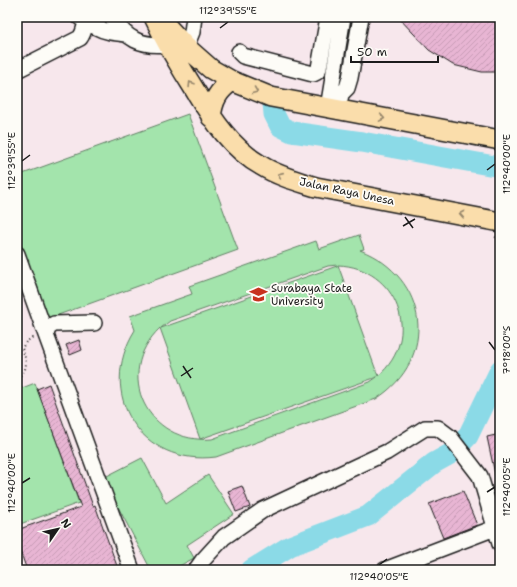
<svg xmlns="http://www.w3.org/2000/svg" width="517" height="587" font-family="'Shantell Sans',sans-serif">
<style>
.built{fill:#f7e7ec}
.pitch{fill:#a3e4ac;stroke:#608064;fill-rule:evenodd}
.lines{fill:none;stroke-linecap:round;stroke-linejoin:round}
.river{stroke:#8bdae7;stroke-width:21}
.building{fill:url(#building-hatch);stroke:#1c1c1c}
.minor-casing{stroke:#1c1c1c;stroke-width:18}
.major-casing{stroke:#1c1c1c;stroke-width:22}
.path{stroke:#1c1c1c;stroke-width:2;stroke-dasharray:1 3;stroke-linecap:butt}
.minor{stroke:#fdfcf7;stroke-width:15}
.major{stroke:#faddab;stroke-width:19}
.oneway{stroke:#96866b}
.ticks{fill:none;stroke:#1c1c1c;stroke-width:1.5}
.labels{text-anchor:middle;stroke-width:3.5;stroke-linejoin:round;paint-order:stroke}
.street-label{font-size:11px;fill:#1c1c1c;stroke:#fdfcf7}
.poi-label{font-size:11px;fill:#1c1c1c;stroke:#fdfcf7;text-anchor:start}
.neatline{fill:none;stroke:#1c1c1c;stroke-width:1.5}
.ticks-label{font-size:10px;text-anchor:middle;fill:#1c1c1c}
</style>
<defs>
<pattern id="building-hatch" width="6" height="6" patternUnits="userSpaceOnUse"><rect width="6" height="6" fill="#e8b5d3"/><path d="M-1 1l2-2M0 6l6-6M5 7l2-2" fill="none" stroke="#c69bb5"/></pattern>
</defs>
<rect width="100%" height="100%" fill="#fdfcf7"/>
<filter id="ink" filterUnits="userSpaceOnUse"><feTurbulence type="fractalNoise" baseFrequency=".025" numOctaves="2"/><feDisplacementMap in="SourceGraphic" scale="8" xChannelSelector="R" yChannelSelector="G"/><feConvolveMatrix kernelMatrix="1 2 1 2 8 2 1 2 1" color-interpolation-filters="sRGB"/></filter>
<g filter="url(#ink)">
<path class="built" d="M17,17H500V570H17Z"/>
<path class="pitch" d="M188,114L238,250L47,319L17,237V176Z
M359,235L364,249L360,250C429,277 439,359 376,399L216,457C141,467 95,394 135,330L130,316L192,294L189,286L316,241L319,249ZM337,265V266L161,328L170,321L328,266ZM338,265C397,267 424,337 378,376ZM160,328L200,439L377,377L370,382L212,439C148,445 112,374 160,328Z
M35,383L79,503L20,524L17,515V390Z
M142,458L166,503L208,475L234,514L187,545L194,558L172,570H151L103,478Z"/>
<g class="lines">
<path class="river" d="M273,103L274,114L280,126L292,132L362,142L500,167
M251,570L290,546L368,516L434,463L452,453L468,436L500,370"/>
</g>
<path class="building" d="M398,17H500V72H482L453,65L429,50Z
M79,340L82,350L70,355L66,345Z
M49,384L93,506L95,505L117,566L115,567L116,570H27L17,543V530L81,507L37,389Z
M500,434V478L496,479L487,437Z
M242,486L250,507L236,512L228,491Z
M463,491L477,525L443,538L429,504Z"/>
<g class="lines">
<defs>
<path id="minor" d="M79,17C86,20 90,24 96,27C105,32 115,33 125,34
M112,17C126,39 141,47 167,44
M186,47L192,32L194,17
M239,52L243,56L313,74L317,72L319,68L328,17
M17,70L80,38C86,30 84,22 89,17
M328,108L343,17
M338,111L341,94L347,88L350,78L361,17
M17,254L46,335
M94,323L54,324L48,328L46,335L132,570
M196,570L203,560L224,537L263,510L387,452L425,428H438L450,437L480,476L500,544
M385,570L500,526"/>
<path id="major" d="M154,17C166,43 180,67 196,92C213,120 232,149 262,166C278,176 297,181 316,187L500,222
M162,21L186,47L211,69L232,81L271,97L500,140
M211,117C213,100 218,91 232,81"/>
</defs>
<use href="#minor" class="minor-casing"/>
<use href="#major" class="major-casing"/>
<path class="path" d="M495,237L500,239
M17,378C30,370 26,360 22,348L26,342L33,337"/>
<use href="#minor" class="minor"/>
<use href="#major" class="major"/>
</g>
<defs><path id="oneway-chevron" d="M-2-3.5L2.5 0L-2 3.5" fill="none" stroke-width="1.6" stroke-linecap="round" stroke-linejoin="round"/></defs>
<g class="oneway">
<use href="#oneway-chevron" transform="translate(191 84) rotate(-122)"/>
<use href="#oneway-chevron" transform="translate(255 91) rotate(22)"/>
<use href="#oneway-chevron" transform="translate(382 118) rotate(10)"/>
<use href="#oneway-chevron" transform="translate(280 175) rotate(-156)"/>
<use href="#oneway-chevron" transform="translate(462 214) rotate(-169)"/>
</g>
</g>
<path class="ticks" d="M220,28L228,22M22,161L30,155M487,170L495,164M405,217L413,228M403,226L415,219M489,342L495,350M183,366L191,378M181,376L193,368M22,483L30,478M487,492L495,487M379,565L387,559"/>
<defs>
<symbol id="university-bare" viewBox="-9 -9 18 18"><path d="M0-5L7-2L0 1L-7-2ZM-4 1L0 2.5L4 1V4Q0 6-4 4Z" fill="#c8321e" stroke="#fdfcf7" stroke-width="2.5" paint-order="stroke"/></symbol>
</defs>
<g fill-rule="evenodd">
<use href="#university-bare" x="246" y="282" width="25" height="25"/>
</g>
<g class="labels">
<g class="street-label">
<text transform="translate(347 191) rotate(12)" y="4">Jalan Raya Unesa</text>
</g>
<g class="poi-label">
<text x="271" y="292">Surabaya State<tspan x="271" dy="13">University</tspan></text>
</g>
</g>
<rect width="517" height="587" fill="none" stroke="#fdfcf7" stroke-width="44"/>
<g transform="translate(58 529) rotate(56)" stroke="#fdfcf7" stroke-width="3" paint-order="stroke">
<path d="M0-3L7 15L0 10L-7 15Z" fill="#1c1c1c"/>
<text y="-6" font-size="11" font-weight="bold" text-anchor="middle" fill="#1c1c1c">N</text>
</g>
<path d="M351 56v6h87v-6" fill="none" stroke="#1c1c1c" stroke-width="2"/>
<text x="357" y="56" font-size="12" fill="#1c1c1c" stroke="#fdfcf7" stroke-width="3" paint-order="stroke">50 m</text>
<rect x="22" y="22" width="473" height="543" class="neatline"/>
<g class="ticks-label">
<text x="228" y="14">112°39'55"E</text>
<text transform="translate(11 161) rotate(-90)" y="4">112°39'55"E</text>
<text transform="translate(506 164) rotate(-90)" y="4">112°40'00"E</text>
<text transform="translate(506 350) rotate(-90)" y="4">7°18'00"S</text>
<text transform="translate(11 483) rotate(-90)" y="4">112°40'00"E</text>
<text transform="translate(506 487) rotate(-90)" y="4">112°40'05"E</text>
<text x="379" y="580">112°40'05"E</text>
</g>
</svg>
